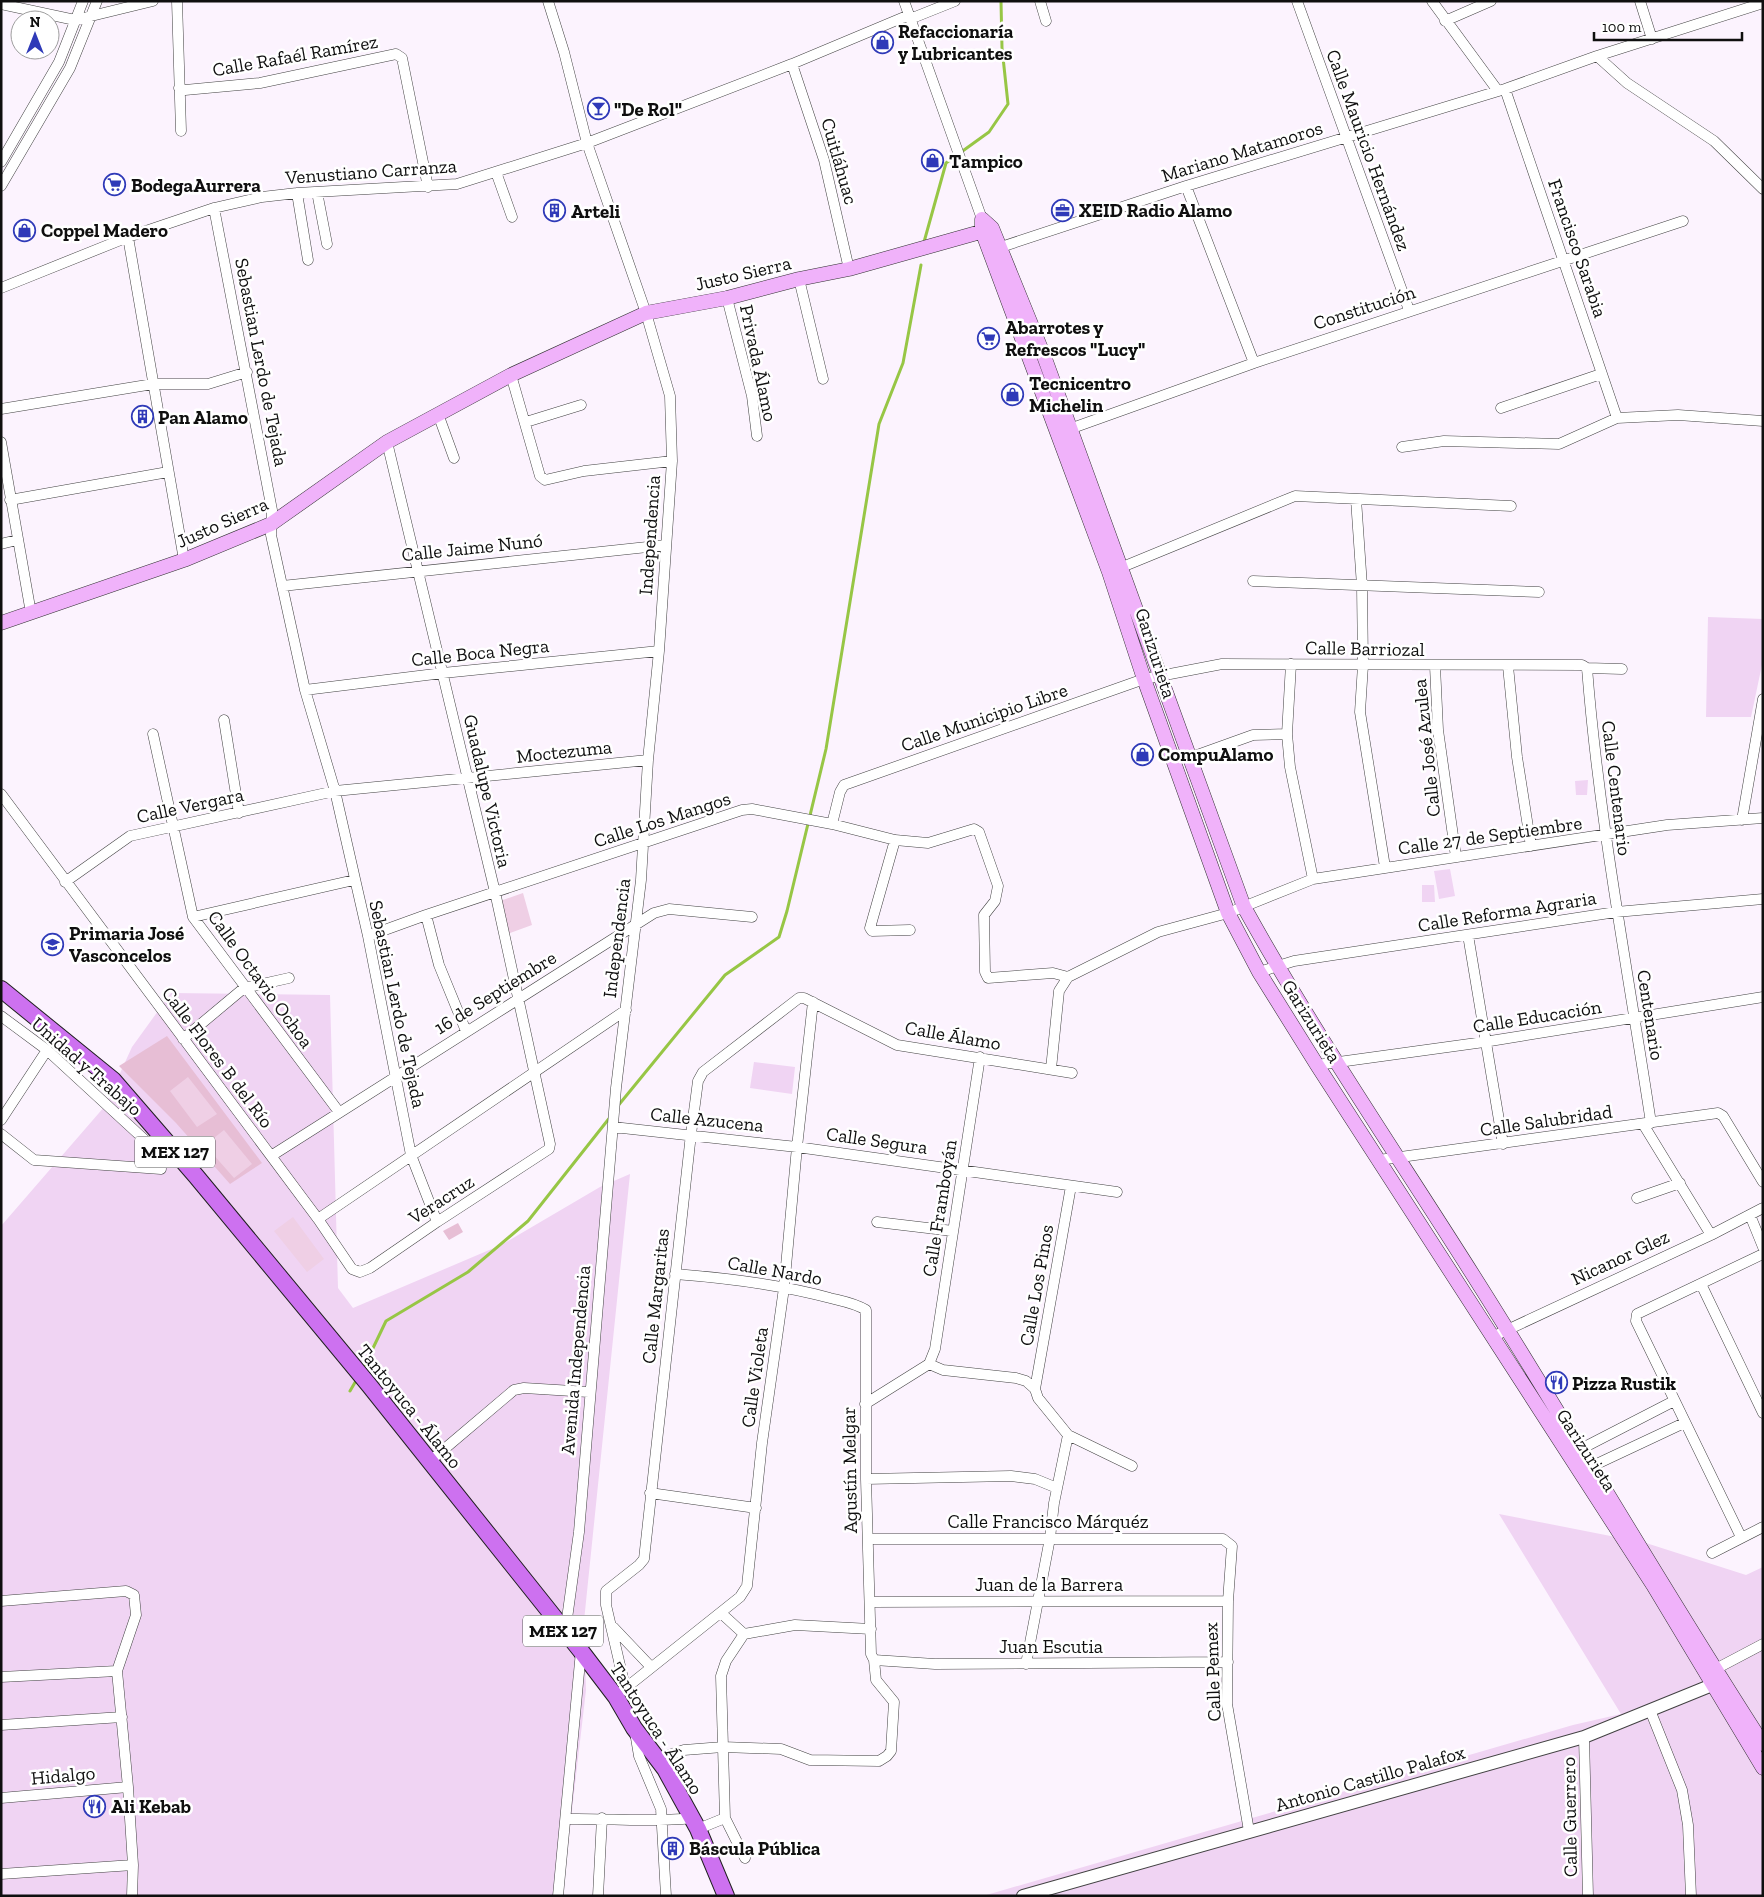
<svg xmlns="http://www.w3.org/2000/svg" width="1764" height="1897" font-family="'Zilla Slab',serif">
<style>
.farmland{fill:#f0d4f3}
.green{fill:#e7bed5}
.pitch{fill:#efcfe5}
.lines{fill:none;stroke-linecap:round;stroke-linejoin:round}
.stream{stroke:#97c645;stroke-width:3}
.minor-casing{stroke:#424242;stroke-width:11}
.tertiary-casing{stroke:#424242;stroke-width:14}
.secondary-casing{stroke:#313131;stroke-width:15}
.primary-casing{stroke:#202020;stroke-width:18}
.minor{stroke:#fff;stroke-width:10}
.tertiary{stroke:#fff;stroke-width:12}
.secondary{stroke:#f0b2fa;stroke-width:14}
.primary{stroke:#cd71f0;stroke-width:16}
.labels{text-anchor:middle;stroke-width:5;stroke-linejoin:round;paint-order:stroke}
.shield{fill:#fff;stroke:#575757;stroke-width:1}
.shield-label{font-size:18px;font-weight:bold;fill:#0f0f0f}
.poi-label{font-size:19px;font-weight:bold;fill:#0f0f0f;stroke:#fff;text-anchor:start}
.street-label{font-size:19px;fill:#0f0f0f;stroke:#fff}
</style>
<rect width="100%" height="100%" fill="#fcf3fe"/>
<path class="farmland" d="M1708,617L1763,619V660L1751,717H1706Z
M1588,780L1587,795H1576L1575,781Z
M1450,869L1455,896L1439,899L1434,871Z
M1422,885H1434L1435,902H1422Z
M171,993L330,995L338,1288L353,1308L501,1245L600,1187L630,1174L584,1621L586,1690L562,1896H1V1226L105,1106L132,1047Z
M754,1062L795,1067L792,1094L750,1088Z
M1499,1514L1646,1543L1746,1575L1763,1567V1896H983L1573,1725L1621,1714Z"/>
<path class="green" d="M167,1036L262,1163L230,1184L176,1123L119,1066Z
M458,1223L463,1232L449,1240L443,1231Z"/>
<path class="pitch" d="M523,893L532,925L507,934L500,901Z
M188,1077L217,1114L197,1127L170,1091Z
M224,1130L252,1164L234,1178L205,1145Z
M293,1217L324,1259L307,1272L274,1231Z"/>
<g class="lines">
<path class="stream" d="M924,242L946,163L989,132L1008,104L1002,48L1001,1
M617,1107L725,975L779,937L787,911L826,749L879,424L903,363L921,265
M363,1369L386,1321L468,1272L528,1221L611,1116
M350,1391L357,1379"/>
<defs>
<path id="minor" d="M177,1L181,131
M548,1L564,52L587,143L646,313L670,396L672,461L659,651L648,760L641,880L616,1088L579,1532L565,1633
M904,1L982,219
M1040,1L1046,21
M1297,1L1409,310
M1432,1L1498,91
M1640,1L1652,39
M1,4L75,20L153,1
M910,19L955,1
M1445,21L1491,1
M1597,56L1627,83L1714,141L1763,189
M792,64L824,160L849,269
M179,88L185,90L260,83L396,54L402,58L428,187
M1505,89L1617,418
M1,162L59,62L83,1
M496,172L512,217
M1,186L70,68L97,1
M1186,186L1254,363
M317,192L327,244
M297,193L308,260
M214,208L272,510L271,535L305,690L335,791L368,936L411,1155L437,1222
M128,237L184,560
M995,249L1186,186L1505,89L1597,56L1763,3
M799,279L823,379
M1,288L128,237L214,208L262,197L297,193L457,184L587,143L792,64L909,15
M727,298L752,396L757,436
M511,375L540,476L545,480L584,471L672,461
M1501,408L1601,374
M1,409L153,384H208L247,372
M438,414L454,458
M526,422L581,405
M1064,431L1254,363L1683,221
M1,442L31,613
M1402,447L1444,441L1559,444L1617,418L1678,415L1763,421
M1356,499L1362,586L1363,665L1360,712L1385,867
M10,500L168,472
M1,544L17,540
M1115,570L1295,496L1511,506
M1253,581L1539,592
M282,586L666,545
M1291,664L1287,734L1290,767L1313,879
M1435,666L1438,730L1456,857
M1508,666L1517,757L1531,846
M1587,668C1599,821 1628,971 1651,1123
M305,690L443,673L659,651
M224,720L239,813
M153,734L193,917L339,1112
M1189,758L1253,735L1287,734
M1,794L318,1219L352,1269L360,1272L370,1268L437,1222L549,1149L550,1144L495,892L387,442
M1742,820L1763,699
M832,824L840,792L844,785L1144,679L1222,664L1582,665L1587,668L1622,669
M895,840L870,928L872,931L910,930
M65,882L130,836L335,791L648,760
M426,915L439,965L466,1031
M193,917L354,880
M1468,935L1503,1144
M368,936L426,915L742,810L752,809L832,824L895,840L928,843L974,829L979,832L998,886L995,901L984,915L985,972L988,978L1053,973L1068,977
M1259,972L1294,961L1616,912L1763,899
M1,1016L47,1050L159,1153L161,1169L34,1160L1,1134
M183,1039L244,988L289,978
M1317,1065L1484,1042L1763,997
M1051,1069L1059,991L1068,977L1158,932L1228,913L1313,879L1667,825L1763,818
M1,1120L47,1050
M1643,1124L1711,1235
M613,1127L797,1147L1117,1192
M271,1156L654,913L669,909L752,917
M1379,1160L1718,1113L1723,1116L1763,1182
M1071,1186L1035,1389L1038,1398L1068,1435L1132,1466
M1637,1198L1680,1183
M1750,1215L1763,1247
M318,1219L626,1010
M877,1222L953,1231
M1701,1284L1763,1413
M1492,1337L1711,1235L1763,1208
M929,1364L935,1349L980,1057
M929,1364L943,1370L1016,1378L1026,1381L1035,1389
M865,1404L929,1364
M1575,1452L1674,1401
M429,1462L514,1390L524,1388L589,1392
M1586,1469L1684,1423
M866,1479L1011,1476L1035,1479L1057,1488
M650,1493L756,1508
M1741,1537L1636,1321L1637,1314L1763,1254
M868,1539H1223L1232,1546L1228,1601L1227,1704L1249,1831
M1712,1553L1763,1527
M1,1601L126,1591L134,1595L136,1615L117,1671L128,1787L133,1865L132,1896
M871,1602L1228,1601
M721,1613L744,1634
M613,1627L651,1667
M744,1634L726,1661L721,1676L725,1818L745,1858
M744,1634L795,1625L871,1629
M874,1660L935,1664L1228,1662
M1026,1664L1050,1538L1054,1503L1068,1435
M1710,1672L1763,1644
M1,1677L117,1671
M625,1687L606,1605V1591L639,1565L644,1559L691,1134L698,1081L703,1072L799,998H804L897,1045L1072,1073
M622,1691L740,1597L747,1586L762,1443L784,1288L797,1147L813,1002
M1650,1710L1682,1790L1688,1825L1691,1896
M1,1725L122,1717
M635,1732L639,1756L661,1809L666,1896
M1584,1737L1588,1896
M657,1759L684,1750L723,1747L781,1749L810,1760L879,1761L887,1756L891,1751L894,1702L876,1680L874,1660L871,1654L866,1479V1310C855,1303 842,1301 830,1298C779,1284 727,1278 675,1274
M1,1798L128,1787
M567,1819C609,1818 650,1823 692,1818
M698,1829L725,1818
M1,1874L133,1865
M558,1896L581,1651
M598,1896L602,1818"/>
<path id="tertiary" d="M1023,1896L1584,1737L1722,1681"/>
<path id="secondary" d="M982,219V231L1109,572L1144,679L1228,913L1259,972L1317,1065L1653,1585L1763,1768
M982,219L992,228L1044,356L1244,907C1325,1053 1421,1189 1508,1331C1593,1468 1675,1608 1763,1744
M1,623L184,560L271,524L387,442L511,375L646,313L727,298L799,279L849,269L991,229"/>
<path id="primary" d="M1,989L113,1080L196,1176L369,1385L581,1651L616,1697L634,1728L665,1769L698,1829L726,1896"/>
</defs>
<use href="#minor" class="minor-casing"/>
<use href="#tertiary" class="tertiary-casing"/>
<use href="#secondary" class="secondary-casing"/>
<use href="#primary" class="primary-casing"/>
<use href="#minor" class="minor"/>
<use href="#tertiary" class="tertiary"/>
<use href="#secondary" class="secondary"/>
<use href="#primary" class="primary"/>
</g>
<defs>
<symbol id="shop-ring" viewBox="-11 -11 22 22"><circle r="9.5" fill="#fff" stroke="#2f3ab8" stroke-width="1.5"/><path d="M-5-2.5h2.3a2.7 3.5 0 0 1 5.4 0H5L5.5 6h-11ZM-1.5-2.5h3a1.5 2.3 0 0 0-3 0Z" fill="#2f3ab8"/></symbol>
<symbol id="bar-ring" viewBox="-11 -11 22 22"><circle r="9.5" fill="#fff" stroke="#2f3ab8" stroke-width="1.5"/><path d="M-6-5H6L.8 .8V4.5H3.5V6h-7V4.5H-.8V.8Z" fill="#2f3ab8"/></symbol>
<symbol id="supermarket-ring" viewBox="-11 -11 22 22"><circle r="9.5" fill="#fff" stroke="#2f3ab8" stroke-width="1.5"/><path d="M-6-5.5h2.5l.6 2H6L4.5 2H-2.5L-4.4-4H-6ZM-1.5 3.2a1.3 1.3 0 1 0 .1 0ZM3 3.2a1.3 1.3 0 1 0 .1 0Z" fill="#2f3ab8"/></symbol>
<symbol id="office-ring" viewBox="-11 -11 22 22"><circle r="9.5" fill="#fff" stroke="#2f3ab8" stroke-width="1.5"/><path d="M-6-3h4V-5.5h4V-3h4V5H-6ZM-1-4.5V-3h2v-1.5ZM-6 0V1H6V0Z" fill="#2f3ab8"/></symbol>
<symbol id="building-ring" viewBox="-11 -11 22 22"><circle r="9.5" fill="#fff" stroke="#2f3ab8" stroke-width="1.5"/><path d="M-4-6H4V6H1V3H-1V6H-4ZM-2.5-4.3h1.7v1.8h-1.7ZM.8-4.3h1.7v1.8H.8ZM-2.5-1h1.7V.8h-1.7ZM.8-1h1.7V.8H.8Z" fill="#2f3ab8"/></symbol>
<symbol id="school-ring" viewBox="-11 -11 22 22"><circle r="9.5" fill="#fff" stroke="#2f3ab8" stroke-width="1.5"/><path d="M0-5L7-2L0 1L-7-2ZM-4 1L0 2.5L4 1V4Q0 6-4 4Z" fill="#2f3ab8"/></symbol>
<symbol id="restaurant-ring" viewBox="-11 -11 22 22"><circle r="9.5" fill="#fff" stroke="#2f3ab8" stroke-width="1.5"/><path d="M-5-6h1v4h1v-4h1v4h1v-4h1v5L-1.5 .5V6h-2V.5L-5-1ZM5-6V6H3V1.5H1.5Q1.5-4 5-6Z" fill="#2f3ab8"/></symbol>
</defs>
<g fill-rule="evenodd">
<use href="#shop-ring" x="870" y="30" width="25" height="25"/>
<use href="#bar-ring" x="586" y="96" width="25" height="25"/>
<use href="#shop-ring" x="920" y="148" width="25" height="25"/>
<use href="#supermarket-ring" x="102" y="172" width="25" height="25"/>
<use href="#office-ring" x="1050" y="198" width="25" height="25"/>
<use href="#building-ring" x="542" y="198" width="25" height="25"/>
<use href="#shop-ring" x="12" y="218" width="25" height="25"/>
<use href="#supermarket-ring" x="976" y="326" width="25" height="25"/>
<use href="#shop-ring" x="1000" y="382" width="25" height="25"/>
<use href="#building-ring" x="130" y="404" width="25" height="25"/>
<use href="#shop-ring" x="1130" y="742" width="25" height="25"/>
<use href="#school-ring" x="40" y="932" width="25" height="25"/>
<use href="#restaurant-ring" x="1544" y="1370" width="25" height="25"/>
<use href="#restaurant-ring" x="82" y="1794" width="25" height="25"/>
<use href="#building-ring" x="660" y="1836" width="25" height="25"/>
</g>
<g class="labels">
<g class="shield">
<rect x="135" y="1136.5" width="80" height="31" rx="4"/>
<rect x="523" y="1615.5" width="80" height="31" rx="4"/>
</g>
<g class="shield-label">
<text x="175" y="1158">MEX 127</text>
<text x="563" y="1637">MEX 127</text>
</g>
<g class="poi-label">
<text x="898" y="38">Refaccionaría<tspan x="898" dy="22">y Lubricantes</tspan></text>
<text x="614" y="116">"De Rol"</text>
<text x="949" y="168">Tampico</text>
<text x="131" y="192">BodegaAurrera</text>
<text x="1079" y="217">XEID Radio Alamo</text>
<text x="571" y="218">Arteli</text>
<text x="41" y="237">Coppel Madero</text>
<text x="1005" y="334">Abarrotes y<tspan x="1005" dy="22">Refrescos "Lucy"</tspan></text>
<text x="1029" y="390">Tecnicentro<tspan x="1029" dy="22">Michelin</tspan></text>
<text x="158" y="424">Pan Alamo</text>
<text x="1158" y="761">CompuAlamo</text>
<text x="69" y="940">Primaria José<tspan x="69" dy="22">Vasconcelos</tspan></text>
<text x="1572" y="1390">Pizza Rustik</text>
<text x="111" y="1813">Ali Kebab</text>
<text x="689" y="1855">Báscula Pública</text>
</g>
<g class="street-label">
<text transform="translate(295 55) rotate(-10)" y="7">Calle Rafaél Ramírez</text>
<text transform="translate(1369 150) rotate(70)" y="7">Calle Mauricio Hernández</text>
<text transform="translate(1242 151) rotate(-17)" y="7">Mariano Matamoros</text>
<text transform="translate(840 161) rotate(74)" y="7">Cuitláhuac</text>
<text transform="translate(371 171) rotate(-4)" y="7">Venustiano Carranza</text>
<text transform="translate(1578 248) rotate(71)" y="7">Francisco Sarabia</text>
<text transform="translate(743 273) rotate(-13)" y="7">Justo Sierra</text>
<text transform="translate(1364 307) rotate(-18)" y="7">Constitución</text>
<text transform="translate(262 362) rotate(79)" y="7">Sebastian Lerdo de Tejada</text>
<text transform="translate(759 363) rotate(78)" y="7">Privada Álamo</text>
<text transform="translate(222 522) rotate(-24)" y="7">Justo Sierra</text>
<text transform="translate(649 535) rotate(-86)" y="7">Independencia</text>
<text transform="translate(472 547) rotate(-6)" y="7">Calle Jaime Nunó</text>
<text transform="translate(1365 648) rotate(1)" y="7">Calle Barriozal</text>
<text transform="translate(480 652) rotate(-6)" y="7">Calle Boca Negra</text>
<text transform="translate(1156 653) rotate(72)" y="7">Garizurieta</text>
<text transform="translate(984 717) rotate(-19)" y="7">Calle Municipio Libre</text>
<text transform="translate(1426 748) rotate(-96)" y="7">Calle José Azulea</text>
<text transform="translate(564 751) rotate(-6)" y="7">Moctezuma</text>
<text transform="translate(1617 788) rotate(83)" y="7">Calle Centenario</text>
<text transform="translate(488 791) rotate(77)" y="7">Guadalupe Victoria</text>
<text transform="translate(190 805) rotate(-12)" y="7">Calle Vergara</text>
<text transform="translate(662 819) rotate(-18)" y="7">Calle Los Mangos</text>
<text transform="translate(1490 835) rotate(-8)" y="7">Calle 27 de Septiembre</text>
<text transform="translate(1507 911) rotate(-9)" y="7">Calle Reforma Agraria</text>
<text transform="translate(616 938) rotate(-83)" y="7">Independencia</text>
<text transform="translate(261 979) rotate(54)" y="7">Calle Octavio Ochoa</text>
<text transform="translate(495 992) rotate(-32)" y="7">16 de Septiembre</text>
<text transform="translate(398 1004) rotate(78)" y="7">Sebastian Lerdo de Tejada</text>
<text transform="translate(1651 1015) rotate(81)" y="7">Centenario</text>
<text transform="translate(1537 1016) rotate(-9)" y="7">Calle Educación</text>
<text transform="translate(1312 1021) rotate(58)" y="7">Garizurieta</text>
<text transform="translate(953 1035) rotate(10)" y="7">Calle Álamo</text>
<text transform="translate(218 1057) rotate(53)" y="7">Calle Flores B del Río</text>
<text transform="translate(87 1066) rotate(41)" y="7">Unidad y Trabajo</text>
<text transform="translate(707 1119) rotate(6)" y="7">Calle Azucena</text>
<text transform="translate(1546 1120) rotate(-8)" y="7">Calle Salubridad</text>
<text transform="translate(877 1140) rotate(8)" y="7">Calle Segura</text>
<text transform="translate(441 1199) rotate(-33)" y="7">Veracruz</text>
<text transform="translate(939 1208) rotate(-81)" y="7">Calle Framboyán</text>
<text transform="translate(1620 1257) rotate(-25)" y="7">Nicanor Glez</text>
<text transform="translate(775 1270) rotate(10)" y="7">Calle Nardo</text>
<text transform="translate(1036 1285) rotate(-80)" y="7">Calle Los Pinos</text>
<text transform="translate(655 1296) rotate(-84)" y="7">Calle Margaritas</text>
<text transform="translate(575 1360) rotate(-85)" y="7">Avenida Independencia</text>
<text transform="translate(754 1377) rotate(-82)" y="7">Calle Violeta</text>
<text transform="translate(410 1406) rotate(51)" y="7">Tantoyuca - Álamo</text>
<text transform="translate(1587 1450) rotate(57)" y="7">Garizurieta</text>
<text transform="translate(849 1470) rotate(-91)" y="7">Agustín Melgar</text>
<text x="1048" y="1528">Calle Francisco Márquéz</text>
<text x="1049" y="1591">Juan de la Barrera</text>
<text x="1051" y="1653">Juan Escutia</text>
<text transform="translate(1212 1672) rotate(-92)" y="7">Calle Pemex</text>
<text transform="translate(657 1728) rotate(57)" y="7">Tantoyuca - Álamo</text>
<text transform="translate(63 1775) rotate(-5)" y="7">Hidalgo</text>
<text transform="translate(1370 1778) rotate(-16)" y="7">Antonio Castillo Palafox</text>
<text transform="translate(1569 1817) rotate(-91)" y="7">Calle Guerrero</text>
</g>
</g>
<rect width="1764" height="1897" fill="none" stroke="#0f0f0f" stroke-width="5"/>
<g transform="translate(35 35)"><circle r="24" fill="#ffffff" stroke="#9f9f9f"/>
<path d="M0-4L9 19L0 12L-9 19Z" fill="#2f3ab8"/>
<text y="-8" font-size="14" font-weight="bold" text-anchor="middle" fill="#0f0f0f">N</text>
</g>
<path d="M1594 32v8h148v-8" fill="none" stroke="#0f0f0f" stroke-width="2.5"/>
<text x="1602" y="32" font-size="15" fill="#0f0f0f" stroke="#ffffff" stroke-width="4" paint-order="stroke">100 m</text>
</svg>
